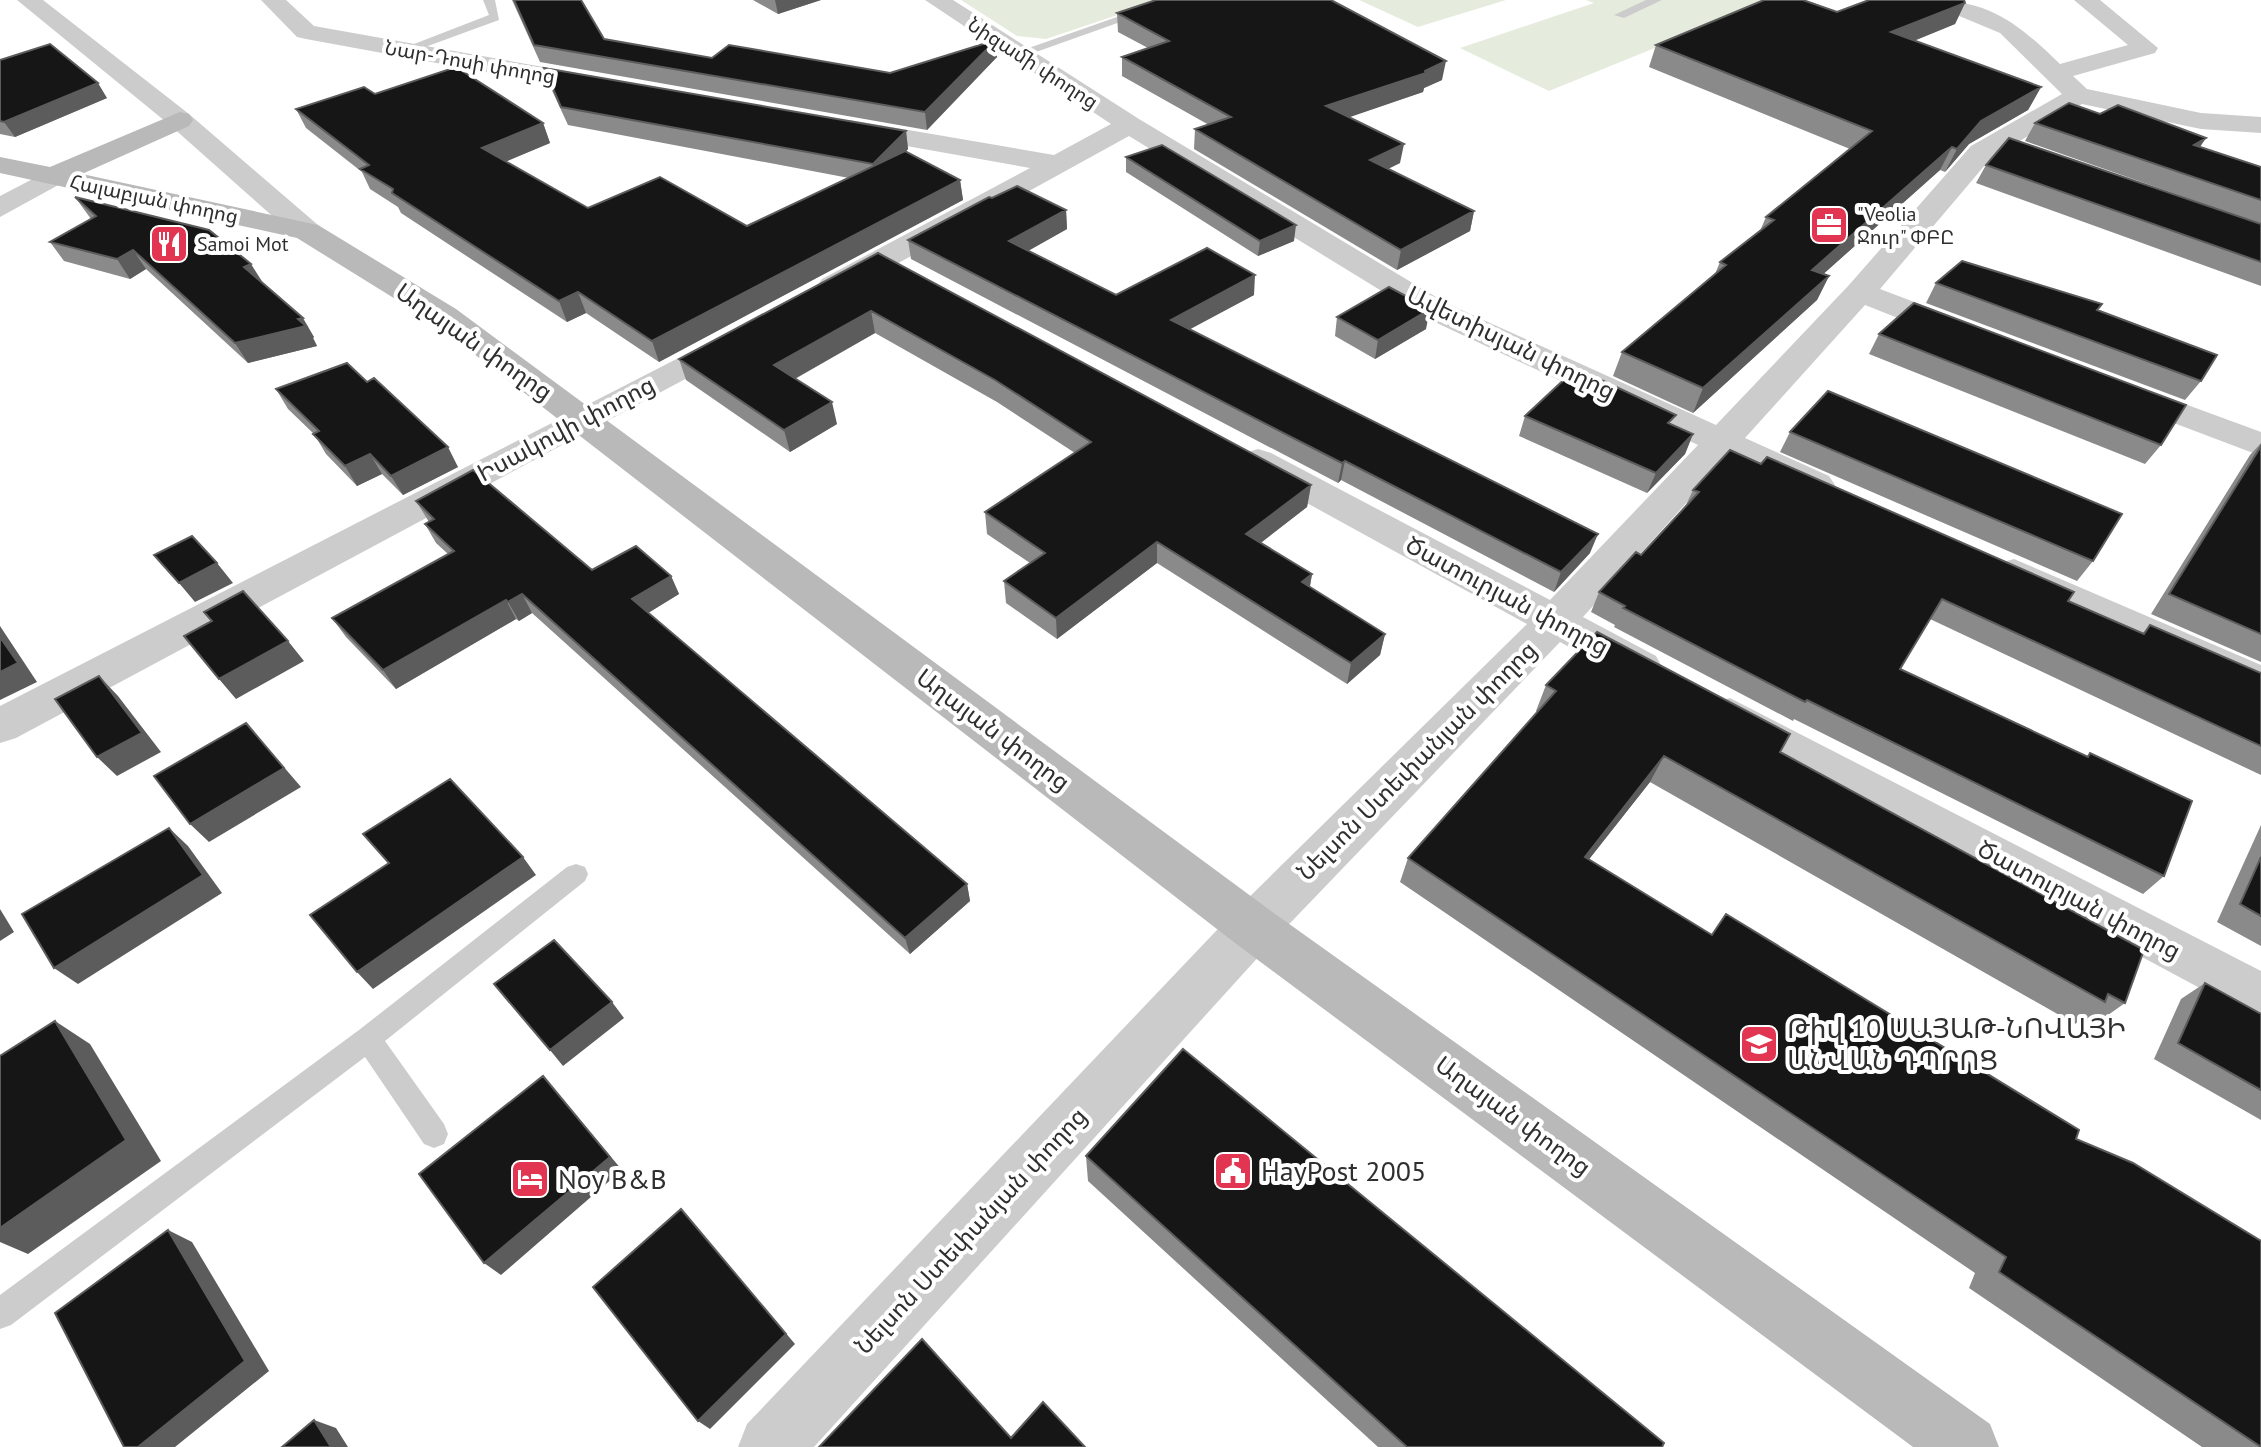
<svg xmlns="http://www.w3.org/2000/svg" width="2261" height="1447" font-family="'PT Sans','Noto Sans Armenian',sans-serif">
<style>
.green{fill:#e6ecdd}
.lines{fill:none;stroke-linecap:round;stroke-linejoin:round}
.service{fill:#ccc;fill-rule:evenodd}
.minor{fill:#ccc;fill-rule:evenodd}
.tertiary{fill:#ccc;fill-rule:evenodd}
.secondary{fill:#b9b9b9;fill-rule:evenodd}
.wall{fill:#8a8a8a}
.shaded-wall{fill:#5c5c5c}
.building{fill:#161616;stroke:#5c5c5c;stroke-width:2}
.labels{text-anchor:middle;stroke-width:8;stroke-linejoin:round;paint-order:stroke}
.far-street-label{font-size:20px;fill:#2f2f2f;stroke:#fff}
.far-poi-label{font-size:20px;fill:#2f2f2f;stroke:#fff;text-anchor:start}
.street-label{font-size:24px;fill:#2f2f2f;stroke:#fff}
.near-poi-label{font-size:28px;fill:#2f2f2f;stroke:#fff;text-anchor:start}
</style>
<rect width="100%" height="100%" fill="#fff"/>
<path class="green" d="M961,0H1162L1046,39L1017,36Z
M1359,0H1506L1418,27Z
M1586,0H1773L1549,91L1460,48L1594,3Z"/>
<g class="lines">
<path class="service" d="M483,0H495L499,20L406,54L396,51L489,15Z
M1165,0H1182L1022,57L1012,54Z
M1646,0H1662L1624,18L1614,15Z
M576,864L585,867L588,874L585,881L385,1041L444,1124L448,1134L444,1144L434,1148L424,1144L365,1057L11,1325L0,1329V1295L359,1030L567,867Z"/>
<path class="minor" d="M261,0H286L314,26L605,78L618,86L605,94L306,39L297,37Z
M925,0H953L1139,119L1446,303L1716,425L1849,285L1971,146L2062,94L2000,33L1933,5L1929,0C1991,0 2018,24 2060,64L2128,45L2074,0H2100L2158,48L2155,53L2073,76L2087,89L2201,113L2261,117V133L2201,129L2082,104L1991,158L1880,289L1975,325L1979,332L1975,339L1963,342L1951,339L1865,305L1745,438L1829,476L1835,485L1829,494L1816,497L1803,494L1727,458L1583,617L1656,656L1662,667L1656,678C1624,688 1588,657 1560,642L1271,943L814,1447H738L747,1424L1235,911L1527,624L1245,469L1240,461L1245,453L1258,449L1271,453L1550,600L1698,445L1424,317L1129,136L844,293H822L817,286L822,279L1030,168L850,136L841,134L837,128L841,122L850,120L1054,155L1111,124Z
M52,169L62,171L66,177L62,183L0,217V196Z
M733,330L745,333L749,340L745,347L16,738L0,743V706Z
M2125,382L2261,432V456L2113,400L2108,393L2113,386Z
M2014,559L2261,665V699L2000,583L1994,573L2000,563Z
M1730,698L2261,971V1021L1715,727L1708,715L1715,703Z"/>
<path class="tertiary" d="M17,0H43L189,114L318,225L322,231L318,237H296L171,126Z"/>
<path class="secondary" d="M180,112L189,114L193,120L189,126L82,174L318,225L456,309L1271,911L1990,1424L1999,1447H1913L1235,943L434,323L297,238L0,173V157L50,167Z"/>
</g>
<path class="wall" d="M512,0H581L604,39L712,58L890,73L996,40L997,57L927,130L540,62Z
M753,0H821L778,14Z
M1965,3L1955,24L1914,41L2041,87L2028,110L1969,144L1945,172L1940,170L1823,274L1829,276L1817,300L1693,413L1613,376L1622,352L1715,274L1720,262L1760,231L1766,217L1850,149L1649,67L1656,45L1837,12Z
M1117,13L1442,80L1424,88L1423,92L1348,117L1400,163L1388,169L1474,211L1470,231L1397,270L1194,149L1195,129L1209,125L1122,76V57L1148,48L1118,32Z
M0,60L107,98L15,137L0,134Z
M544,68L906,131L908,149L906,152L960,180L963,200L659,362L586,313L567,322L401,213L398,207L370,189L362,172L306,128L296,109L375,94L543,123L550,143L505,162L588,208L747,226L849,178L568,125L550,86Z
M2100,114L2261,167V286L1976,183L1986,165L2258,223L2025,141L2035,123Z
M1126,157L1294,241L1258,256L1126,172Z
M75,197L262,283L314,337L313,338L317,346L248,363L146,269L130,279L64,261L50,242L91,219Z
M992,198L1066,210L1067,229L1028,251L1116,295H1254L1189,329L1590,553L1554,592L1341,480L1338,483L911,259L908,240Z
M878,253L1311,485L1307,507L1260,543L1312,574L1310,587L1385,634L1380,655L1347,684L1157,563L1057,639L1006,603L1004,581L1030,563L987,534L985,512L1075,453L997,402L875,333L795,379L837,424L790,452L686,380L679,359Z
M1936,283L2102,304L2097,310L2201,381L2185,400L1926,303Z
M1337,317L1426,329L1375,359L1335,336Z
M1879,334L2161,445L2145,464L1869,354Z
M276,389L458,467L403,495L382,474L357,486L326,454L314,434L288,409Z
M1525,416L1673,425L1693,434L1685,454L1647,493L1519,436Z
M1790,432L2093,561L2077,581L1780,452Z
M2261,443V662L2151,614L2250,455Z
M1693,490L2068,601L2142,634L2150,625L2261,673V775L1930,619L1900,669L2087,757L2090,753L2164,876L2143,894L1794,719L1793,721L1614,627L1615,625L1591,612L1599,592L1641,555L1685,507Z
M416,501L592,570L671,576L679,594L648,613L967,884L970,901L910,954L532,613L519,621L516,619L396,689L346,637L332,618L448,554L436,543L425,524L429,522Z
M1546,685L1780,752L2125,1003L2094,1025L2083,1018L2075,1024L1650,782L1589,859L1711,935L1726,914L2076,1139L2261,1447H2202L1969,1288L1975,1273L1400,882L1408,858L1537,712L1536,711Z
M2261,825V946L2217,922Z
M2205,983L2261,1014V1120L2154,1059L2181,999Z
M1086,1156L1662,1447H1378L1088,1181Z"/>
<path class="shaded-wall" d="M775,0H821L778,14Z
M1965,3L1955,24L1881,54L1891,32Z
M996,40L997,57L927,130L925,112Z
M1446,61L1442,80L1424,88L1423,92L1324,126L1326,106L1425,71Z
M98,83L107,98L15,137L4,122Z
M2041,87L2028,110L1969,144L1945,172L1957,149L1981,121Z
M543,123L550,143L490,168L482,148Z
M906,131L908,149L876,183L873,164Z
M2206,138L2194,156V145Z
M1404,144L1400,163L1367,179L1370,160Z
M1952,147L1940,170L1801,294L1812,270Z
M960,180L963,200L659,362L652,341Z
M1066,210L1067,229L1010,261L1009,241Z
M1474,211L1470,231L1397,270L1401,250Z
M1296,225L1294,241L1258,256L1260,241Z
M133,250L146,269L130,279L117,259Z
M251,264L263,283L244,267Z
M1255,275L1254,295L1170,340L1171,320Z
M1829,276L1817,300L1693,413L1703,388Z
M578,292L586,313L567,322L559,301Z
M1430,309L1426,329L1375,359L1378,340Z
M871,311L875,333L780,387L774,365Z
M303,318L314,337L313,338L317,346L248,363L235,343Z
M832,402L837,424L790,452L784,430Z
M1693,434L1685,454L1647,493L1656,473Z
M448,447L458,467L403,495L391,476Z
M370,454L382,474L357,486L345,466Z
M1345,461L1341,480L1338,483L1342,463Z
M1311,485L1307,507L1244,556L1246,534Z
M1598,534L1590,553L1554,592L1561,572Z
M1157,542V563L1057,639L1056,618Z
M217,563L233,583L195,602L179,583Z
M1312,574L1308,596L1302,582Z
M671,576L679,594L640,618L632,599Z
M522,594L532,613L519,621L508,602Z
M506,600L516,619L396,689L383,670Z
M0,626L37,682L0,700Z
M1385,634L1380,655L1347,684L1351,663Z
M288,641L304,661L236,699L219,679Z
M99,676L118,696L161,752L117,776L97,757Z
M246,723L301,787L209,842L190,824Z
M1664,756L1650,782L1572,881L1585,857Z
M169,828L188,846L222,893L78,984L54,968Z
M523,857L536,875L373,989L357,972Z
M967,884L970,901L910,954L905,938Z
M0,909L14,932L0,941Z
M612,1002L624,1018L563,1066L550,1050Z
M55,1021L90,1044L161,1161L28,1254L0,1242V1228Z
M543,1076L622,1170L501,1275L484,1263Z
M681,1209L795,1344L710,1429L698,1421Z
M168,1230L192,1242L269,1371L175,1447H138Z
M314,1420L336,1428L348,1447H331Z"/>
<path class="building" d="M514,0H581L604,39L712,58L729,45L890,73L996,40L925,112L534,45Z
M1156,0H1331L1446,61L1425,71L1426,73L1326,106L1404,144L1370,160L1474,211L1401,250L1195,129L1231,117L1122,57L1169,41L1117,13Z
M1764,0H1803L1837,12L1869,0H1964L1965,3L1891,32L2041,87L1981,121L1957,149L1952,147L1812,270L1829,276L1703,388L1622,352L1726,265L1720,262L1774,220L1766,217L1872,131L1656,45Z
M50,44L98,83L4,122L0,121V60Z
M456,67L543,123L482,148L588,208L660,177L747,226L905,151L960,180L652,341L578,292L559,301L392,193L393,189L360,169L369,165L296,109L364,87L375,94Z
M544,68L906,131L873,164L561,107Z
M2069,103L2100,114L2118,105L2206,138L2194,145L2261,167V200L2035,123Z
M2009,138L2261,224V262L1986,165Z
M1162,145L1296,225L1260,241L1126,157Z
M1017,186L1066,210L1009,241L1116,295L1207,248L1255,275L1171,320L1598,534L1561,572L1345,461L1342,463L908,240L989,197L992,198Z
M75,197L209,230L251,264L244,267L303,318L298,319L306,326L235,343L133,250L117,259L50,242L96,216Z
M878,253L1311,485L1246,534L1312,574L1302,582L1385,634L1351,663L1157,542L1056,618L1004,581L1045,553L985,512L1091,442L995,380L871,311L774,365L832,402L784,430L679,359Z
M1962,261L2102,304L2097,310L2217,355L2201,381L1936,283Z
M1389,287L1430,309L1378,340L1337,317Z
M1914,303L2186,405L2161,445L1879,334Z
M347,363L367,382L374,378L448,447L391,476L370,454L345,466L313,434L319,431L276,389Z
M1568,376L1587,384L1595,377L1676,415L1668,423L1693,434L1656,473L1525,416Z
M1828,391L2122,514L2093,561L1790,432Z
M2261,446V634L2169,594Z
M1730,450L1761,464L1767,457L2074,592L2068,601L2144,634L2150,625L2261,673V746L1942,599L1900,669L2088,757L2090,753L2192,801L2164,876L1807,700L1805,702L1623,608L1625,606L1599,592L1636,552L1641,555L1699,492L1693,490Z
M473,470L592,570L636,546L671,576L632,599L967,884L905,938L522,594L508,602L506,600L383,670L332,618L454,551L425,524L434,519L416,501Z
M192,536L217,563L179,583L154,555Z
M243,591L288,641L219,679L184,636L212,621L204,612Z
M1597,632L1790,734L1780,752L2144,950L2125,1003L2108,994L2105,1002L1664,756L1585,857L1712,935L1726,914L2079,1130L2076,1139L2133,1163L2261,1241V1447L1999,1272L2006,1257L1408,858L1556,691L1546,685Z
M0,637L18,663L0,672Z
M99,676L142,733L97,757L55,699Z
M246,723L284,768L190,824L154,776Z
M450,779L523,857L357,972L310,915L389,863L363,834Z
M169,828L203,875L54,968L22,914Z
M2261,857V916L2240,904Z
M554,940L612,1002L550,1050L494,984Z
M2205,983L2261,1014V1090L2178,1043Z
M55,1021L126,1140L0,1228V1056Z
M1183,1049L1664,1443L1662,1447H1407L1086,1156Z
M543,1076L610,1157L484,1263L419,1174Z
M681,1209L786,1334L698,1421L593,1287Z
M168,1230L245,1361L138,1447H124L55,1313Z
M922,1339L1011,1438L1043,1402L1085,1447H819Z
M314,1420L331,1447H282Z"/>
<defs>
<symbol id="office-square" viewBox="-11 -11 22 22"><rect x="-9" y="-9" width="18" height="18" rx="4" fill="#e23551" stroke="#fff"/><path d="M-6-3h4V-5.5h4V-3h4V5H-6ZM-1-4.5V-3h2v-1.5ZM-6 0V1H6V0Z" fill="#fff"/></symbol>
<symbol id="restaurant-square" viewBox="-11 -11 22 22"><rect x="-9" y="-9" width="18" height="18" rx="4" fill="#e23551" stroke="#fff"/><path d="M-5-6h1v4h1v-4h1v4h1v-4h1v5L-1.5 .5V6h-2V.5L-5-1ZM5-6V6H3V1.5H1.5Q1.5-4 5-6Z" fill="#fff"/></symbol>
<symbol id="school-square" viewBox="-11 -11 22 22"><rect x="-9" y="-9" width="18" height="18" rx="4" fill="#e23551" stroke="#fff"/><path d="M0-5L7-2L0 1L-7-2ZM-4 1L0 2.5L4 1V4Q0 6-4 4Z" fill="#fff"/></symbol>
<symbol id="civic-square" viewBox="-11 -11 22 22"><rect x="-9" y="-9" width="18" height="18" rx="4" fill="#e23551" stroke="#fff"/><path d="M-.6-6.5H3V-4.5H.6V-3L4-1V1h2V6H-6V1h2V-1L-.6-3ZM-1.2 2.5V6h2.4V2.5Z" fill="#fff"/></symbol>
<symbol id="hotel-square" viewBox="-11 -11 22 22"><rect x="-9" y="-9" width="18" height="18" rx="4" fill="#e23551" stroke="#fff"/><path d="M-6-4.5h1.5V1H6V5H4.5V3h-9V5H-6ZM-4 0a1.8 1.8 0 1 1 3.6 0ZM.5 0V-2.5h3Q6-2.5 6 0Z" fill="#fff"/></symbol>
</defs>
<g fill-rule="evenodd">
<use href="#office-square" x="1807" y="203" width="44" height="44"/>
<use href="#restaurant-square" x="147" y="222" width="44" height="44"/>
<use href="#school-square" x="1737" y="1022" width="44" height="44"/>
<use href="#civic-square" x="1211" y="1149" width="44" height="44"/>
<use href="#hotel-square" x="508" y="1157" width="44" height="44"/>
</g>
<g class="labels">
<g class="far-street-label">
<text transform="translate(470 62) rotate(10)" y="7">Նար-Դոսի փողոց</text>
<text transform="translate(1033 63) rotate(33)" y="7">Նիզամի փողոց</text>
<text transform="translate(154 199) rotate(12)" y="7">Հալաբյան փողոց</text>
</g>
<g class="far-poi-label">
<text x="1857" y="221">"Veolia<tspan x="1857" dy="23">Ջուր" ՓԲԸ</tspan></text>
<text x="197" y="251">Samoi Mot</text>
</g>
<g class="street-label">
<text transform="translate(474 342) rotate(35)" y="8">Աղայան փողոց</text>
<text transform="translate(1511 343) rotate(26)" y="8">Ավետիսյան փողոց</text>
<text transform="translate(566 429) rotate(-28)" y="8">Իսակովի փողոց</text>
<text transform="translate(1507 596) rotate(28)" y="8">Ծատուրյան փողոց</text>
<text transform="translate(993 730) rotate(37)" y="8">Աղայան փողոց</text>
<text transform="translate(1417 761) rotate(-45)" y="8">Նելսոն Ստեփանյան փողոց</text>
<text transform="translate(2079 900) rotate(28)" y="8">Ծատուրյան փողոց</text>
<text transform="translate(1513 1116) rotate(36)" y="8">Աղայան փողոց</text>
<text transform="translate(971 1231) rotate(-47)" y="8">Նելսոն Ստեփանյան փողոց</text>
</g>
<g class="near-poi-label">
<text x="1787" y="1038">Թիվ 10 ՍԱՅԱԹ-ՆՈՎԱՅԻ<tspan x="1787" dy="32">ԱՆՎԱՆ ԴՊՐՈՑ</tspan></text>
<text x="1261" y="1181">HayPost 2005</text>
<text x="558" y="1189">Noy B&amp;B</text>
</g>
</g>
</svg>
